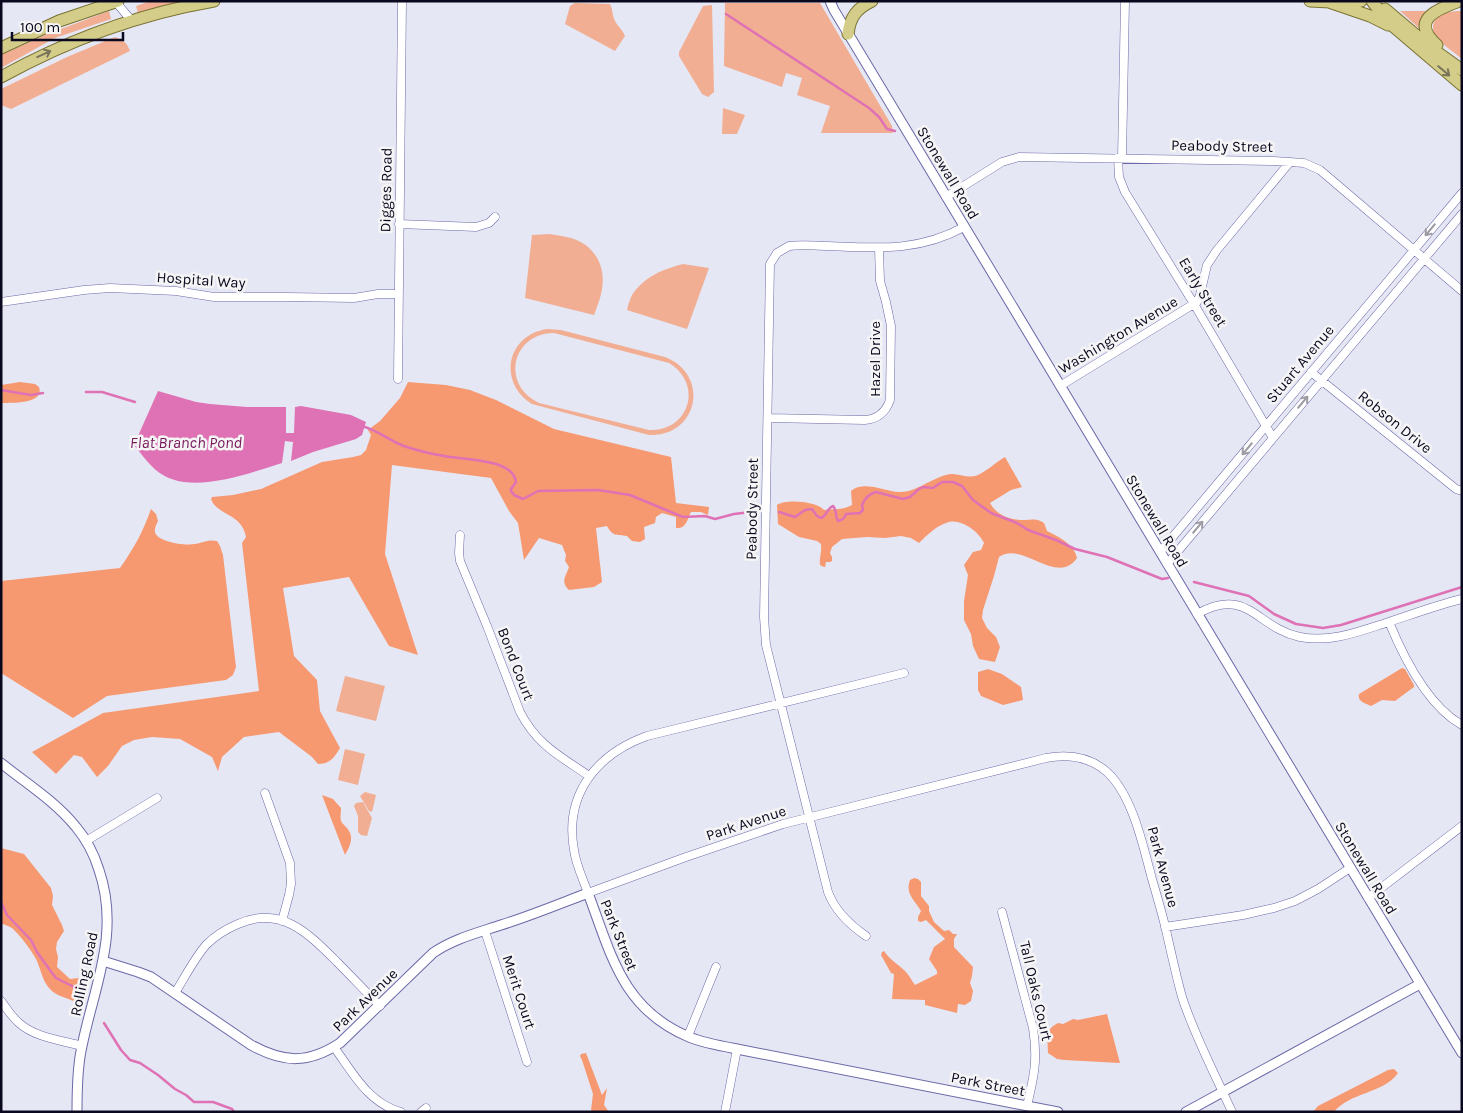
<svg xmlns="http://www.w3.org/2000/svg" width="1463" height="1113" font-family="Karla,sans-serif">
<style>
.green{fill:#f1ae92;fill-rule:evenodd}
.forest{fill:#f69971}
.water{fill:#de72b5}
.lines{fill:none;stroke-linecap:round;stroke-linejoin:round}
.stream{stroke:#de72b5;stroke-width:2.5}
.minor-casing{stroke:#6b69a7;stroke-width:9}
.tertiary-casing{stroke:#6b69a7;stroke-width:11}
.primary-casing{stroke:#7a7231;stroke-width:13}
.minor{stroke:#fff;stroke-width:8}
.tertiary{stroke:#fff;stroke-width:9}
.primary{stroke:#d3cd89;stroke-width:11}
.oneway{stroke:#797459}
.oneway2{stroke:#9d9ca5}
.labels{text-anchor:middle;stroke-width:5;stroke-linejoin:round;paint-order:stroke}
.street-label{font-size:15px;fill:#0a081f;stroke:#f5f5f5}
.water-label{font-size:16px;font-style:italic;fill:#78165a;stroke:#f5f5f5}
</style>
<rect width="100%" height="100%" fill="#e6e7f5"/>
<path class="green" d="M151,1H186L138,13L136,6Z
M575,3L610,4C613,10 612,15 615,21C618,27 623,30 625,36L615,51L565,24L570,6Z
M725,3H820L892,126L893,133H821L830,106L797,95L802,78L786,73L782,87L724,66Z
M712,5L714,92L708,97L702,94L679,56V52L703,6Z
M109,11L111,19L55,38L1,68V55L45,35Z
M1400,11H1427L1421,30Z
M1462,11V59C1454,52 1444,46 1437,38C1434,35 1433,31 1433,27C1434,13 1451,11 1462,11Z
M115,37C124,40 127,43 130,51L11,109L1,105V89L67,57Z
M723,108L745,115L737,134H722Z
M550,234C561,236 574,237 584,244C599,254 605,271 602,289C601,297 597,307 594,315L525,298L532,235Z
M683,264L709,268L687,329L627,310C628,305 630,299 632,295C644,277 663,269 683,264Z
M547,329L561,330L665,357C711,375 698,437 649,435L532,404C497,382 507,335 547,329ZM554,333L669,363C704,384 689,432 649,430L539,403C500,385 512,333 554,333Z
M345,676L385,686L376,721L336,711Z
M345,749L365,754L358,785L338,780Z
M365,792L376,795L372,812L369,811L360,796Z
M363,802L372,818L367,836L361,835L358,832V816L354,806L356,803Z"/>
<path class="forest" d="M20,382L35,384L39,387C45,404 12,403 1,403V385Z
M408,382L446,385L470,390L496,400L554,429L671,457L676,503L709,507L708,515L701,512H691C687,520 686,529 676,528V517L662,513L656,517L655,523L644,527L645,539L640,542L632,541L627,536C616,534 613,537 607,526L596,528L602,582L594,587L569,590C560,582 566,576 569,567L565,561L566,555L562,545L539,538L524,560L518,523L509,511L491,478L392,465L385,554L418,655L389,646L349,577L283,588L294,656L317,680L320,711L340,748C334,758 330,764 318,764L312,757L279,732L244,737L222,757L218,771L212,757L180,739L152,737L134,740L122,746L108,766L97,777L82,757L74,755L56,774L32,752L103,713L259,691L242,543L246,537C242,513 216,515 211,499L212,497L233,495L261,489L322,462L353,457L361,455L366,450L371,435L368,430L380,421L400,398Z
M1005,457L1022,487L1011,490L990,503C997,516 1011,520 1025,520C1034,520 1036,518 1044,523L1047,531C1059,537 1074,544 1077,558C1057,587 1022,540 999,557L994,576L983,610L982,618L987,628L996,637L1000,647L995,662L979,659L973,646L971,634L964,620V601L968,575L964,565L973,552L981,550L984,543C979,532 962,519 949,522C937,525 927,535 919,543L911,538L901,536L885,538L867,537L842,539L832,547L830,553L832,557V561L830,562H826L825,567H824L820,565C819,558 822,552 821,544L817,541L799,537L778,524L777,505C786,499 816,501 824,510C833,509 844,510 852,505L851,491C863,480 885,491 899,492C915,493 933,477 950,474C960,473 969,480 980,474C988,470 996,462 1005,457Z
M151,509L156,514L158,521C157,524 154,528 155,532C157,542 185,546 194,544C203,543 207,539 217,541L220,546L223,555L236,667L233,675L226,680L107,696L73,718L1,673V581L120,568C134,548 143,532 151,509Z
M1402,668L1405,669L1414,685V687L1395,701L1382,700L1371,706C1366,703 1357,702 1359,694Z
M988,669L1002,674L1021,687L1023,700L1003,705L981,696L978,690V672Z
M322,795L333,799L341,808C341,813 340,817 341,821C343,825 347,827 349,831C354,839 349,848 345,855Z
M1,848L24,854L51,888L53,896L52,905L62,925L64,931L57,942L56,949L58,957L57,967L70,979L79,978L82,980L84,984L80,1005C70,997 57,998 49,988C42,980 41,969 36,959C31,950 22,938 15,931C11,926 6,926 1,923Z
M914,878L918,879L921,882V896L929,906V911L934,922L944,931L949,930L953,934H957L954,939V947L973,967L972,976L970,983L973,991L971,1001L965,1005L958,1004L957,1013L925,1005V1000L892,999L894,974L891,973L881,955L882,952L884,951C889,959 898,964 905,971C909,975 912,981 915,985L937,974V971L929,959L934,947L945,939L926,920L921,922L918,921V917L921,911C914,899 905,894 910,880Z
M1107,1014L1120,1063L1064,1060L1057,1059L1048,1053L1047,1032L1053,1026L1058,1023L1063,1024L1073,1019L1078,1020Z
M586,1053L602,1095L607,1088L604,1105L609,1112H594L591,1110L593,1094L582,1060L580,1056L581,1054Z
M1394,1069L1398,1073C1383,1094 1350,1092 1334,1112H1313L1318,1106L1388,1070Z"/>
<path class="water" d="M158,391L196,402L210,404L247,407H286V433H294L295,407L301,406L351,415L366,422L362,435L356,439L313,452L291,461L293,442L285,441L282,463C250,473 194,494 163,475C151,468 143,456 134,445Z"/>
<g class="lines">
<path class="stream" d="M726,14L869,108L879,117L887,129L895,131
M1,390L31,395L43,393
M86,392H102L135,402
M361,426C377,429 392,443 407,447C419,451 432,454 444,456C463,460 513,458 516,482L511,489V491L514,495L523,499L538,491L598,490L630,495L683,517L705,516L715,519L734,514L751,512
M779,512L795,517L805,510L812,509L817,516L821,518C827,516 827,508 833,506C837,510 835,516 838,521C843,520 845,518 846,514L860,513L863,510L862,505L864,501L867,497L871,494L876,492L903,499L910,497L919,489L923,487L933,488L942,482H953L962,486L973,500L991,513L1017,523L1028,530L1056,540L1075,549L1107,557L1162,579L1168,578
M1194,582L1249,596L1274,614L1296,624L1323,628L1341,625L1462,587
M1,902L7,915L31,940L37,952L52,973L56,978L72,986L82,993
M104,1023L121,1050L130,1060L140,1063L158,1075L175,1089L186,1095L194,1102H213L232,1109L234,1112"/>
<defs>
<path id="minor" d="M115,1L131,20
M1118,158L1119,177L1125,192L1194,304L1273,438
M1122,158L1125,1
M946,197L1002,162L1019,157L1274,161L1304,163L1320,170L1462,291
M399,224L476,227L489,223L495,217
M1,302L84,290L110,288L176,291L214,297H287L354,298L378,294H398
M1311,372L1456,489L1462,491
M398,379L402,1
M1060,386L1197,302L1200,295L1207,265L1217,250L1290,162
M768,418L865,420C877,419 886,412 890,400L891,326L886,302L880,281L879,248
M460,535L459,553L460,561L487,626L520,712C537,745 560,756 589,776
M1160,552L1462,193
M1167,564L1462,214
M1197,614C1248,585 1256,628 1300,637C1332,643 1360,631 1389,622C1413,614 1437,605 1462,599
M1389,622C1403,656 1428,706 1462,725
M904,673L647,736C597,754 564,794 574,850C576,865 583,879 588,893L686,857L783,824L1046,758C1068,754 1090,757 1107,772C1133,796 1143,846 1152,879C1157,896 1162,913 1166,930C1171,952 1176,975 1182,997C1195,1037 1215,1074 1232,1112
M265,793L290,863L291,884L289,895L282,921
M86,841L157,798
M1368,898L1462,826
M1002,912L1033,1028C1038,1060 1034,1076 1027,1106
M1165,927L1243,915L1274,908L1295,901L1318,889L1350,868
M485,931L527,1062
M866,936C850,925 835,911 828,892L766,645L764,617L770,264L777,253L789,246C802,244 815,246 828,246C878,248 918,252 964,227
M175,993C185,977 194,959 206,945C215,936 226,929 238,924C281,905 308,933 337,962C351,976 365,991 380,1006
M1,1001C7,1009 12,1017 19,1023C36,1038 61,1040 82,1046
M688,1036L716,967
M334,1047C353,1073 368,1103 401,1112
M421,1112L426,1108
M725,1112L737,1049"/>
<path id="tertiary" d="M830,1L834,10L1462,1053
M1,763C27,784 55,801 76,827C87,840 94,854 99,870C121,935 93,988 81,1051C77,1071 77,1092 77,1112
M103,961L138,972L151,977L251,1045C284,1063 308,1064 340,1043L433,953C453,939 477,933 501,925C530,916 559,904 588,893C611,954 622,1009 689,1037C704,1043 721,1046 737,1049L1058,1112
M1186,1112L1420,984"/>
<path id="primary" d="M1310,1L1350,3L1361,1
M1372,1L1387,21L1462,85
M1329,2L1370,16L1388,25
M1385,9L1430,47L1462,70
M848,34C850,17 857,8 872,1
M1437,45C1410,21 1435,10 1457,2
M1,48L59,21L118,1
M1,77C68,40 138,14 214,1"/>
</defs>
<use href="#minor" class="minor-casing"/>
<use href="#tertiary" class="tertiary-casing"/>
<use href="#primary" class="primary-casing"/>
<use href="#minor" class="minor"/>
<use href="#tertiary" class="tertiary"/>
<use href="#primary" class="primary"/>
</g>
<defs><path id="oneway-shaft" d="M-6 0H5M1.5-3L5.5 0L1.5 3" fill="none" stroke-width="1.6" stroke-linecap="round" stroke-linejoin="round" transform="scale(1.25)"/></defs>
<g class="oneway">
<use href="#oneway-shaft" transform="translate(44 54) rotate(-25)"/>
<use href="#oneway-shaft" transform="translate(1444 71) rotate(40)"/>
</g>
<g class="oneway2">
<use href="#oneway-shaft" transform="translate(1430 230) rotate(130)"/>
<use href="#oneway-shaft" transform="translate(1303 402) rotate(-50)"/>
<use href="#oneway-shaft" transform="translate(1247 449) rotate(130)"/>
<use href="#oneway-shaft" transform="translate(1198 527) rotate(-50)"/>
</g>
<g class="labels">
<g class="street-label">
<text transform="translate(1222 146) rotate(1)" y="5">Peabody Street</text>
<text transform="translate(948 173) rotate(59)" y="5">Stonewall Road</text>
<text transform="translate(386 190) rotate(-89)" y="5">Digges Road</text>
<text transform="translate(201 280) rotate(4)" y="5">Hospital Way</text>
<text transform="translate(1203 292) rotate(59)" y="5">Early Street</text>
<text transform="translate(1118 335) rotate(-31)" y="5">Washington Avenue</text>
<text transform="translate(875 359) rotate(-90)" y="5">Hazel Drive</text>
<text transform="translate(1300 364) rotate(-50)" y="5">Stuart Avenue</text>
<text transform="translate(1395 422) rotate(39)" y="5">Robson Drive</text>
<text transform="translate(752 509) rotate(-89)" y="5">Peabody Street</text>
<text transform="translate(1157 521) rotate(59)" y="5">Stonewall Road</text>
<text transform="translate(516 664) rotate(69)" y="5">Bond Court</text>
<text transform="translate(746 823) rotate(-18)" y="5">Park Avenue</text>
<text transform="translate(1163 867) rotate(75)" y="5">Park Avenue</text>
<text transform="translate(1366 868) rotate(59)" y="5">Stonewall Road</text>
<text transform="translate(619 935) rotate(68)" y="5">Park Street</text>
<text transform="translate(84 974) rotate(-78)" y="5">Rolling Road</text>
<text transform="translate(1036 991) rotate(77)" y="5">Tall Oaks Court</text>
<text transform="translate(519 992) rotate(72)" y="5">Merit Court</text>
<text transform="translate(365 1000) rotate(-44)" y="5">Park Avenue</text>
<text transform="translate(988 1084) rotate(11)" y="5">Park Street</text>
</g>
<g class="water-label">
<text x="186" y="448">Flat Branch Pond</text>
</g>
</g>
<rect width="1463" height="1113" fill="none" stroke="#0a081f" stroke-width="5"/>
<path d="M12 32v8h111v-8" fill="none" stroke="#0a081f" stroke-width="2.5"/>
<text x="20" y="32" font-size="15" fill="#0a081f" stroke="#f5f5f5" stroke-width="4" paint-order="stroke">100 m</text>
</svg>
